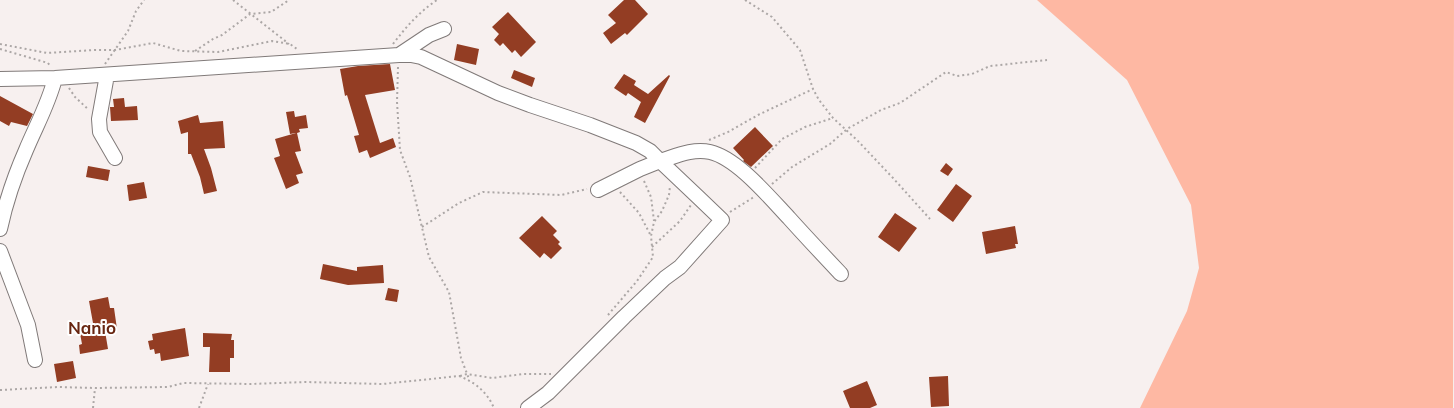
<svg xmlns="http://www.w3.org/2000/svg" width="1454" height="408" font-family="Mulish,sans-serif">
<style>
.green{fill:#feb8a3}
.building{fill:#933d23}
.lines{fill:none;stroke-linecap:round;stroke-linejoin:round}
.minor-casing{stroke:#807a79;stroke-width:16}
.path{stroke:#aca7a6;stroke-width:2;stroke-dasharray:2 3;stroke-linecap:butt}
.minor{stroke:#fff;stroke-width:14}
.labels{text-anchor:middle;stroke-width:4;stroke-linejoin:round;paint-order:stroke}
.quarter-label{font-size:17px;font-weight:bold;fill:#682611;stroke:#fff}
</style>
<rect width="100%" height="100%" fill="#f7f0ef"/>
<path class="green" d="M1037,0H1454L1453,408H1140L1187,311L1199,268L1191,205L1127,80Z"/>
<path class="building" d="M624,0H635L648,14L627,35L625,33L611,44L603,33L616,23L608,15Z
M508,12L536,42L521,57L515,50L512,53L503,43L500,46L494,40L499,34L492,27Z
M457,44L479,49L476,65L454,60Z
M390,64L395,90L365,95L380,143L393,138L396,147L370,158L367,150L359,153L354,136L359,135L347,95L345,96L340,69L358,66Z
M514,70L535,78L532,87L511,78Z
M624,74L636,81L634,85L648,94L669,75L670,76L645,123L634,117L641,102L628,93L626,96L614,88Z
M0,96L33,114L27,126L11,122L9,126L0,121Z
M124,98L125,107L137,106L138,120L111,121L110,107H114L113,99Z
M294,111L295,117L306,115L308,128L299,129L300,132L297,133L301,151L295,152L303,173L296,175L299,183L286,189L274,158L280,156L275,139L296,133L290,134L286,112Z
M198,115L200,123L223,121L225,148L204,149L211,168L217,191L204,194L200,177L191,154H188V132L181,134L178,121Z
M755,127L773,146L751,167L743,161L744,160L733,148Z
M946,163L953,169L948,176L940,171Z
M88,166L110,170L108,181L86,177Z
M144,182L147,198L129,201L127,185Z
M956,184L972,196L953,222L937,210Z
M895,213L917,228L899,252L878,237Z
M542,216L557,231L553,235L560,242L558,244L562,248L551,259L544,253L540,258L519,238Z
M1015,226L1018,244H1015L1016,248L986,254L982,232Z
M323,264L357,271V267L383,265L384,283L348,285L320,279Z
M388,288L399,290L397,302L385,300Z
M108,297L110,308H114L117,329L105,331L108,349L80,354L79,345L82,344L79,328L89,326V324L93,323L89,301Z
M185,328L189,356L161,361L160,353L155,354L154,349L150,350L148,341L153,340L152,334Z
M203,333L232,334L231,340H234V358H230V372H209L210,347H203Z
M73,361L76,378L57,382L54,364Z
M948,376L949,406L931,407L929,377Z
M867,381L877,405L870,408H850L843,391Z"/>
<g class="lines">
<defs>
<path id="minor" d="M399,55L429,35L444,29
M107,75L99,119L100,132L115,158
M0,79L55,78L399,55H411L421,57L498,93L530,105L590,125L636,143L650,151L660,161C676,156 693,148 710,152C737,158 770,198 789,218C806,237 824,256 841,274
M0,229C6,201 15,175 26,150C36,126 49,103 55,78
M0,251L28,325L35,360
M528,408L548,393L624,317L665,278L680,267L722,220L698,197L660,161L640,169L598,190"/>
</defs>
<use href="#minor" class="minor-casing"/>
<path class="path" d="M233,0L289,44
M745,0L772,17L800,50L813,89L819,100L833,118L857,140L893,178L930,219
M0,44L47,53L95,50H115L153,43L181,51L218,52L272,41L290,44L297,49
M393,44C406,27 419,12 437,0
M0,49L48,63L51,67
M195,51L213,39L222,35L250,14L271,12L289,0
M105,64L128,31L136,11L144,0
M398,67L397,102L400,150L410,177L429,257L449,292L461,358L469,379
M69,88L75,97L89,110
M709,140L728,132L758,115L813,89
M755,168L782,139L805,127L833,118
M644,181L651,197L654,221
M772,184L792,167L830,144L847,129L881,110L900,103L946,72L957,76L972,74L990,66L1047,60
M620,192L639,213L651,236
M730,212L754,197
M422,227L459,203L483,192L561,195L587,189
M652,247L680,221L691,205
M608,315L637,281L653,257L651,236L654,222L662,211L669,195L670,186
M460,376L467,374L492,378L523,374H551
M0,390L58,387L95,388L168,387L183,383L251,384L305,382L383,384L459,376C475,382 487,392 494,408
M93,408L95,388
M199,408L208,384"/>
<use href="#minor" class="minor"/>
</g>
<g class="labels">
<g class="quarter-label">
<text x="92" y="334">Nanio</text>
</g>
</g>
</svg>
